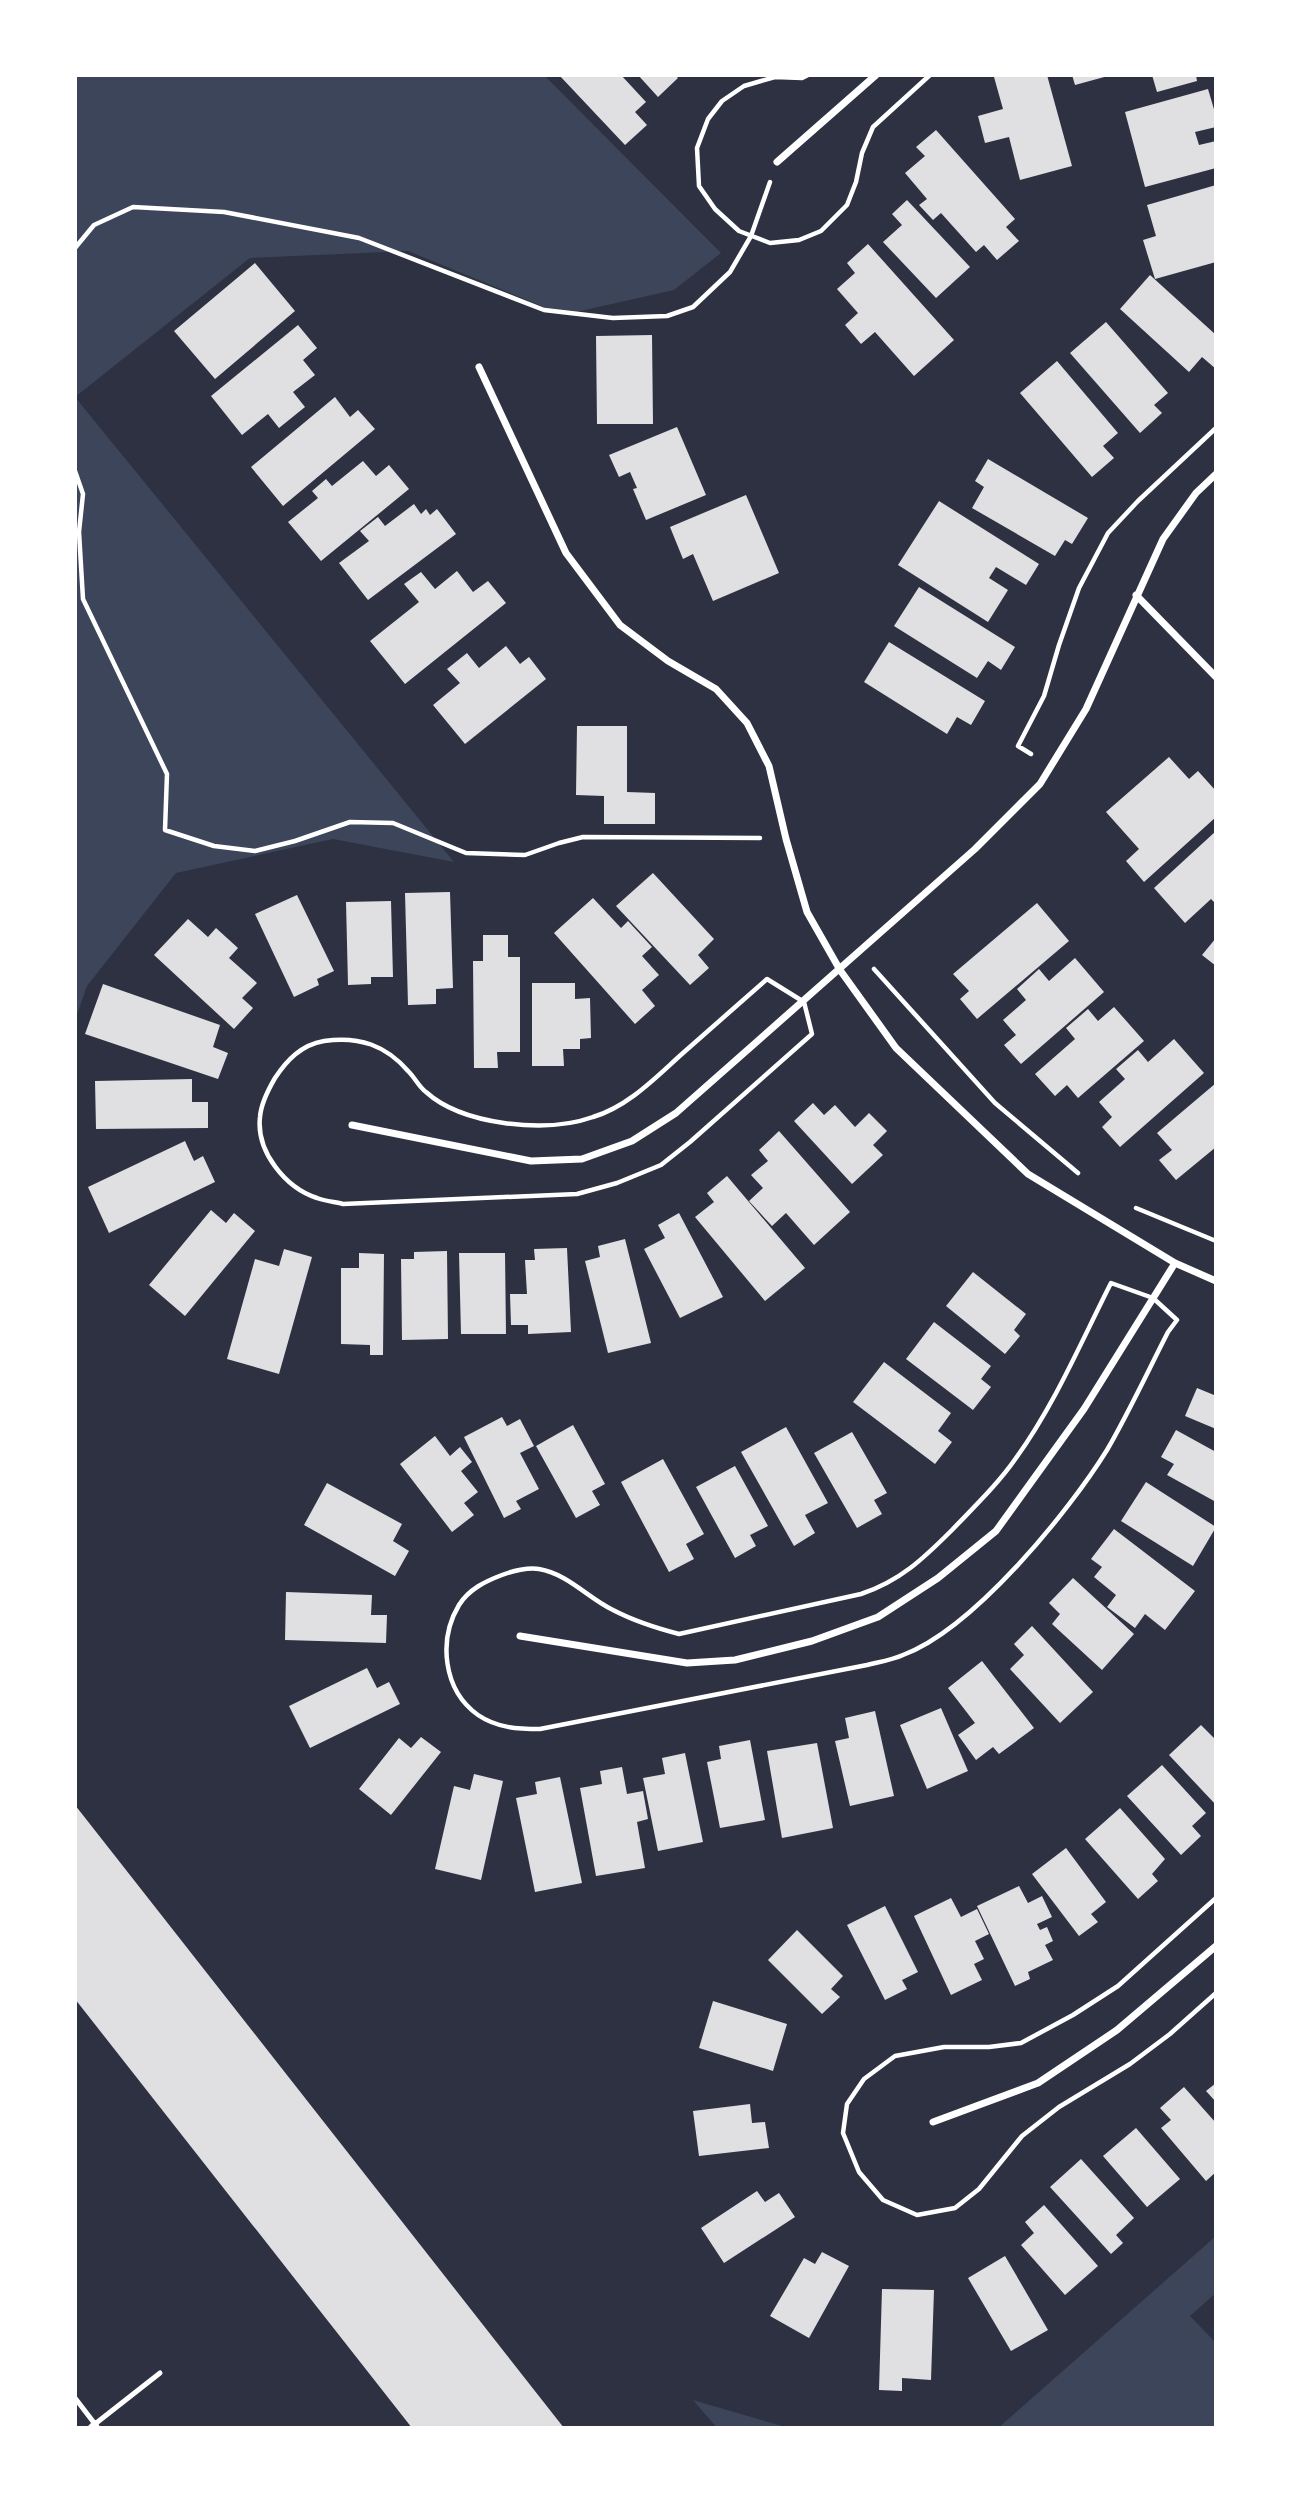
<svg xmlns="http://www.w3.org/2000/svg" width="1291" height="2503" font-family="Montserrat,sans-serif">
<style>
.green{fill:#3c4559}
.building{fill:#e0e0e3}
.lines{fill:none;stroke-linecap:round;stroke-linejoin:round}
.path{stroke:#fff;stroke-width:4.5}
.service{stroke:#fff;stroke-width:5}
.minor{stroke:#fff;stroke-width:7}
</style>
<rect width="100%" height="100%" fill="#2d3142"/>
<path class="green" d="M75,75H544L721,253L674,290L563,315L408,251L250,258L75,397L454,862L333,839L176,873L87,986L75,1020Z
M1216,2236V2293L1190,2316L1216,2343V2428H998Z
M693,2400L789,2428H717Z"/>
<path class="building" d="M559,75H621L646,102L635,112L647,125L625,145Z
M638,75H675L678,78L658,97Z
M1001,75H1047L1072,166L1020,180L1009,137L985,143L978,116L1003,109L994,77Z
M1072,75H1108V76L1075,85Z
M1152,75H1196L1197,81L1157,92Z
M1208,89L1216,116V127L1195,132L1199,145L1216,141V168L1145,187L1125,112Z
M936,130L1015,219L1006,227L1019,241L997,260L984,245L976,252L941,213L933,220L919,205L927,199L905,173L925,156L916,147Z
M1216,185V262L1155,279L1143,240L1156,236L1147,205Z
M907,200L970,267L936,298L883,242L902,225L892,214Z
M868,244L954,340L914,376L875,332L861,344L845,325L858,313L837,289L855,273L847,263Z
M255,263L295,311L215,379L174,331Z
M1150,275L1216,335V369L1202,357L1189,372L1120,309Z
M1106,322L1168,393L1154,405L1162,413L1140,433L1070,353Z
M298,325L317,348L303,360L315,375L293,392L305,407L279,428L268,414L242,435L211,396Z
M652,335L653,424H597L596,336Z
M1057,361L1118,433L1103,446L1114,458L1092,477L1020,393Z
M335,397L350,417L358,410L375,429L283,506L251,467Z
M677,427L706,495L646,520L633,489L637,488L630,472L619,477L609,455Z
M988,459L1088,518L1072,544L1065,540L1055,556L972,508L984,487L975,481Z
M363,461L376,476L389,465L409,489L321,561L288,522L318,498L312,491L326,479L332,486Z
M746,495L779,573L713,601L693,554L683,559L670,527Z
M939,501L1039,564L1026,585L996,567L989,578L1008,590L988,622L898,565Z
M414,504L421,514L426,509L430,515L437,509L456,534L368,600L339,563L369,541L360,531L378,517L385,526Z
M457,571L473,592L488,581L506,603L405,684L370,641L419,602L404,584L421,572L435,589Z
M919,587L1015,647L1001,670L988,661L977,678L894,626Z
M889,642L985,701L971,725L957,717L947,734L864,682Z
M506,646L520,664L529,657L546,679L465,744L433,705L460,683L447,669L467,653L479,668Z
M577,726H627V792L655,793V824H604V796L576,795Z
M1169,757L1189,779L1198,771L1216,791V817L1144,882L1126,861L1139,849L1106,812Z
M1216,831V904L1211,899L1185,923L1154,888Z
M653,873L714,939L698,955L709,968L690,985L616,906Z
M450,892L453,988L436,989V1004L408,1005L405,893Z
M297,895L334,971L317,979L319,985L294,997L255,914Z
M593,898L621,928L628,921L652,947L642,956L659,975L642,990L655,1006L635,1024L554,933Z
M391,901L393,977H371V984L348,985L346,902Z
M1037,903L1069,941L977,1019L960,999L969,991L953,974Z
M188,919L208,937L216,928L238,948L229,958L257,983L242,998L253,1008L234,1029L154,955Z
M483,935H508V957H520V1052H497L498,1068H474L473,961H483Z
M1216,938V966L1202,955Z
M1075,958L1104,992L1021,1064L1004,1045L1016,1035L1003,1020L1026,1000L1017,989L1039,969L1049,981Z
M532,983H575V999L590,998L591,1038L580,1039V1049H563L564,1066H532Z
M103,984L220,1025L213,1047L228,1053L218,1079L85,1034Z
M1114,1007L1144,1041L1078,1098L1067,1085L1055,1096L1035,1074L1075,1039L1066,1028L1088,1009L1098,1021Z
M1174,1039L1204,1073L1120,1147L1102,1127L1112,1117L1099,1102L1125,1079L1116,1069L1138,1050L1148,1062Z
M192,1079V1102H208V1128L96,1129L95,1081Z
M1216,1083V1147L1176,1180L1159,1160L1172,1150L1157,1133Z
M813,1103L824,1115L835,1105L855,1127L869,1113L887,1131L873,1145L883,1155L852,1184L794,1121Z
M779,1131L850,1212L814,1245L786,1213L772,1226L749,1201L763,1188L751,1175L768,1161L759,1150Z
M185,1141L194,1161L203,1156L215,1182L109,1233L88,1187Z
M727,1176L805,1268L765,1301L695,1217L714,1202L707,1193Z
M211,1210L226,1223L234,1213L255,1231L185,1316L149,1285Z
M679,1213L723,1297L680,1318L644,1249L665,1238L658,1225Z
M625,1239L651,1343L608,1353L585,1261L600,1257L598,1246Z
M567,1248L571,1332L528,1334V1325H511L510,1294H527L525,1260H535L534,1249Z
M284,1249L312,1257L279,1374L227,1359L255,1259L279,1266Z
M447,1251L448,1339L402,1340L401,1259H414V1252Z
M359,1253L384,1254L383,1355H370V1345L341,1344V1268H359Z
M459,1253H505L506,1334H461Z
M973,1272L1026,1314L1014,1330L1020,1336L1005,1354L946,1306Z
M934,1322L991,1366L981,1379L991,1387L973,1410L906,1359Z
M884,1362L951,1413L938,1431L952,1442L935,1464L853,1402Z
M1197,1388L1214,1395L1216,1391V1429L1185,1416Z
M502,1417L507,1426L520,1419L534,1446L520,1453L539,1489L516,1501L521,1509L504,1518L464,1437Z
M573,1425L605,1484L592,1491L600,1505L576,1518L536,1446Z
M786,1427L828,1503L805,1515L815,1533L794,1546L741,1452Z
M1176,1430L1216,1452V1502L1167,1475L1174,1464L1161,1457Z
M852,1432L887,1493L874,1500L882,1514L857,1528L814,1453Z
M435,1436L450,1456L460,1447L472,1462L461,1471L478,1492L464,1503L474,1515L452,1532L400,1464Z
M663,1459L704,1534L686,1544L694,1559L669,1572L621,1482Z
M735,1466L768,1526L750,1535L756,1546L735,1558L696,1487Z
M1146,1482L1216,1527L1193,1566L1121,1521Z
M327,1483L402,1524L393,1541L409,1551L395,1576L304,1525Z
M1114,1529L1195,1591L1165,1630L1145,1614L1135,1628L1107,1607L1116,1595L1094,1577L1102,1567L1091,1559Z
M1073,1578L1134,1634L1102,1670L1052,1624L1060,1614L1049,1603Z
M286,1592L372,1595L371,1615H387L386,1643L285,1640Z
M1032,1626L1093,1692L1060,1723L1010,1669L1024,1655L1014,1644Z
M982,1661L1034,1728L999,1754L993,1747L976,1760L958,1735L975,1723L948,1688Z
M367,1668L377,1688L389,1682L400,1704L310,1748L289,1706Z
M941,1708L968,1771L927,1789L900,1725Z
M875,1711L894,1796L850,1806L835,1741L849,1738L845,1718Z
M1201,1725L1214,1738L1216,1736V1805L1169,1755Z
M421,1737L441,1752L391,1815L359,1789L399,1738L411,1748Z
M750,1740L765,1820L720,1828L707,1762L721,1759L719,1746Z
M817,1743L833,1828L782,1838L767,1751Z
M685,1753L703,1842L658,1851L643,1778L665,1774L662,1758Z
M1162,1765L1206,1813L1192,1826L1201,1836L1181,1855L1127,1796Z
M622,1767L627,1794L643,1791L648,1819L637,1822L645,1868L596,1876L580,1788L602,1784L600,1771Z
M474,1774L503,1781L481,1880L435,1869L454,1786L470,1790Z
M560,1777L582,1883L535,1892L516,1798L537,1794L535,1782Z
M75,1805L564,2428H412L75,1999Z
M1120,1808L1165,1859L1152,1874L1158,1881L1138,1899L1085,1839Z
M1066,1848L1106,1902L1091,1914L1098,1922L1079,1936L1032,1874Z
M1019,1886L1028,1903L1042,1896L1052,1917L1037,1924L1040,1930L1047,1927L1053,1941L1045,1945L1053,1960L1028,1972L1030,1979L1015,1986L977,1906Z
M951,1898L961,1917L977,1909L989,1934L975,1941L984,1959L974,1964L982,1980L951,1995L914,1916Z
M885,1906L918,1972L902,1980L907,1989L885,2000L847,1925Z
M797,1930L843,1976L831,1989L840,1997L822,2014L768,1960Z
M713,2001L787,2024L773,2071L699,2048Z
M1216,2083V2102L1206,2091Z
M1184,2087L1216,2123V2172L1206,2181L1161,2128L1171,2120L1160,2108Z
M750,2104L752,2123L765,2122L769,2148L699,2156L693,2111Z
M1136,2128L1180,2179L1147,2207L1103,2156Z
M1081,2159L1134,2218L1116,2235L1123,2243L1111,2254L1050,2187Z
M757,2191L765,2202L779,2193L795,2217L724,2263L701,2228Z
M1044,2205L1098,2266L1065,2295L1021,2245L1034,2233L1025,2222Z
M822,2252L849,2266L809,2338L770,2316L804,2258L815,2264Z
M1005,2256L1048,2330L1011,2351L968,2278Z
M882,2289L934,2290L931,2380L902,2378V2391L879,2390Z"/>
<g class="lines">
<path class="path" d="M808,75L802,78L775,77L744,86L722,101L708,119L697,148L699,186L715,209L739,231L770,243L799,240L821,231L847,205L856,182L862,153L873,127L930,75
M75,248L94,225L133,207L224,212L359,238L544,310L613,318L667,316L693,307L730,272L751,236L770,182
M75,471L83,494L79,532L83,599L167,774L165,830L214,846L255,851L295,841L350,822L393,823L466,853L525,855L559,843L583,837L760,838
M1031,754L1018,746L1044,696L1059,645L1079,588L1108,533L1138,501L1216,428
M874,969L995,1103L1078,1173
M767,979L804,1002L812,1034L690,1142L661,1165L617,1183L577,1194L343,1204C335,1202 325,1201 317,1198C286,1188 256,1152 260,1117C261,1103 268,1090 275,1078C287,1060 301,1045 324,1041C359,1036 386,1045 409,1072C415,1078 419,1087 426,1092C447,1111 476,1119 504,1123C533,1127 565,1127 593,1117C629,1106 656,1077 683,1053C711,1028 739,1004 767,979Z
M1136,1208L1216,1241
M1111,1283L1153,1298L1177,1320L1168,1332C1148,1371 1129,1412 1107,1450C1068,1513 973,1629 903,1655C892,1660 879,1662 867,1665L540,1729C518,1729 497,1728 478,1715C443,1690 438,1640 459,1605C469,1589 486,1581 502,1575C512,1571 529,1567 539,1569C568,1574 588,1598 613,1610C634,1621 656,1628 679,1634L861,1594C900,1581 923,1559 952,1530C974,1507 998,1484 1016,1458C1055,1404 1081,1342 1111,1283Z
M1216,1898L1118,1986L1073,2015L1021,2043L989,2047H944L895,2056L864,2079L847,2104L843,2133L859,2172L883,2200L917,2215L955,2208L979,2189L1022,2136L1059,2107L1130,2064L1170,2034L1216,1993"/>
<path class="service" d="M75,2398L98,2428
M95,2424L160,2373"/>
<path class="minor" d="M777,162L876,75
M479,367L566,553L620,625L668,661L716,689L747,723L769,766L786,839L807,912L840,970L896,1048L1028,1174L1175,1263L1216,1281
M1136,595L1216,677
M352,1125L531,1161L582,1159L632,1141L676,1113L975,849L1040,784L1086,709L1163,539L1196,493L1216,474
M520,1636L687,1663L735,1660L812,1641L878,1617L938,1578L996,1531L1084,1409L1175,1263
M933,2122L1038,2083L1117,2030L1216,1946
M91,2428L95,2424"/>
</g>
<rect width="1291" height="2503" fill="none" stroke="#ffffff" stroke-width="154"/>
</svg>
